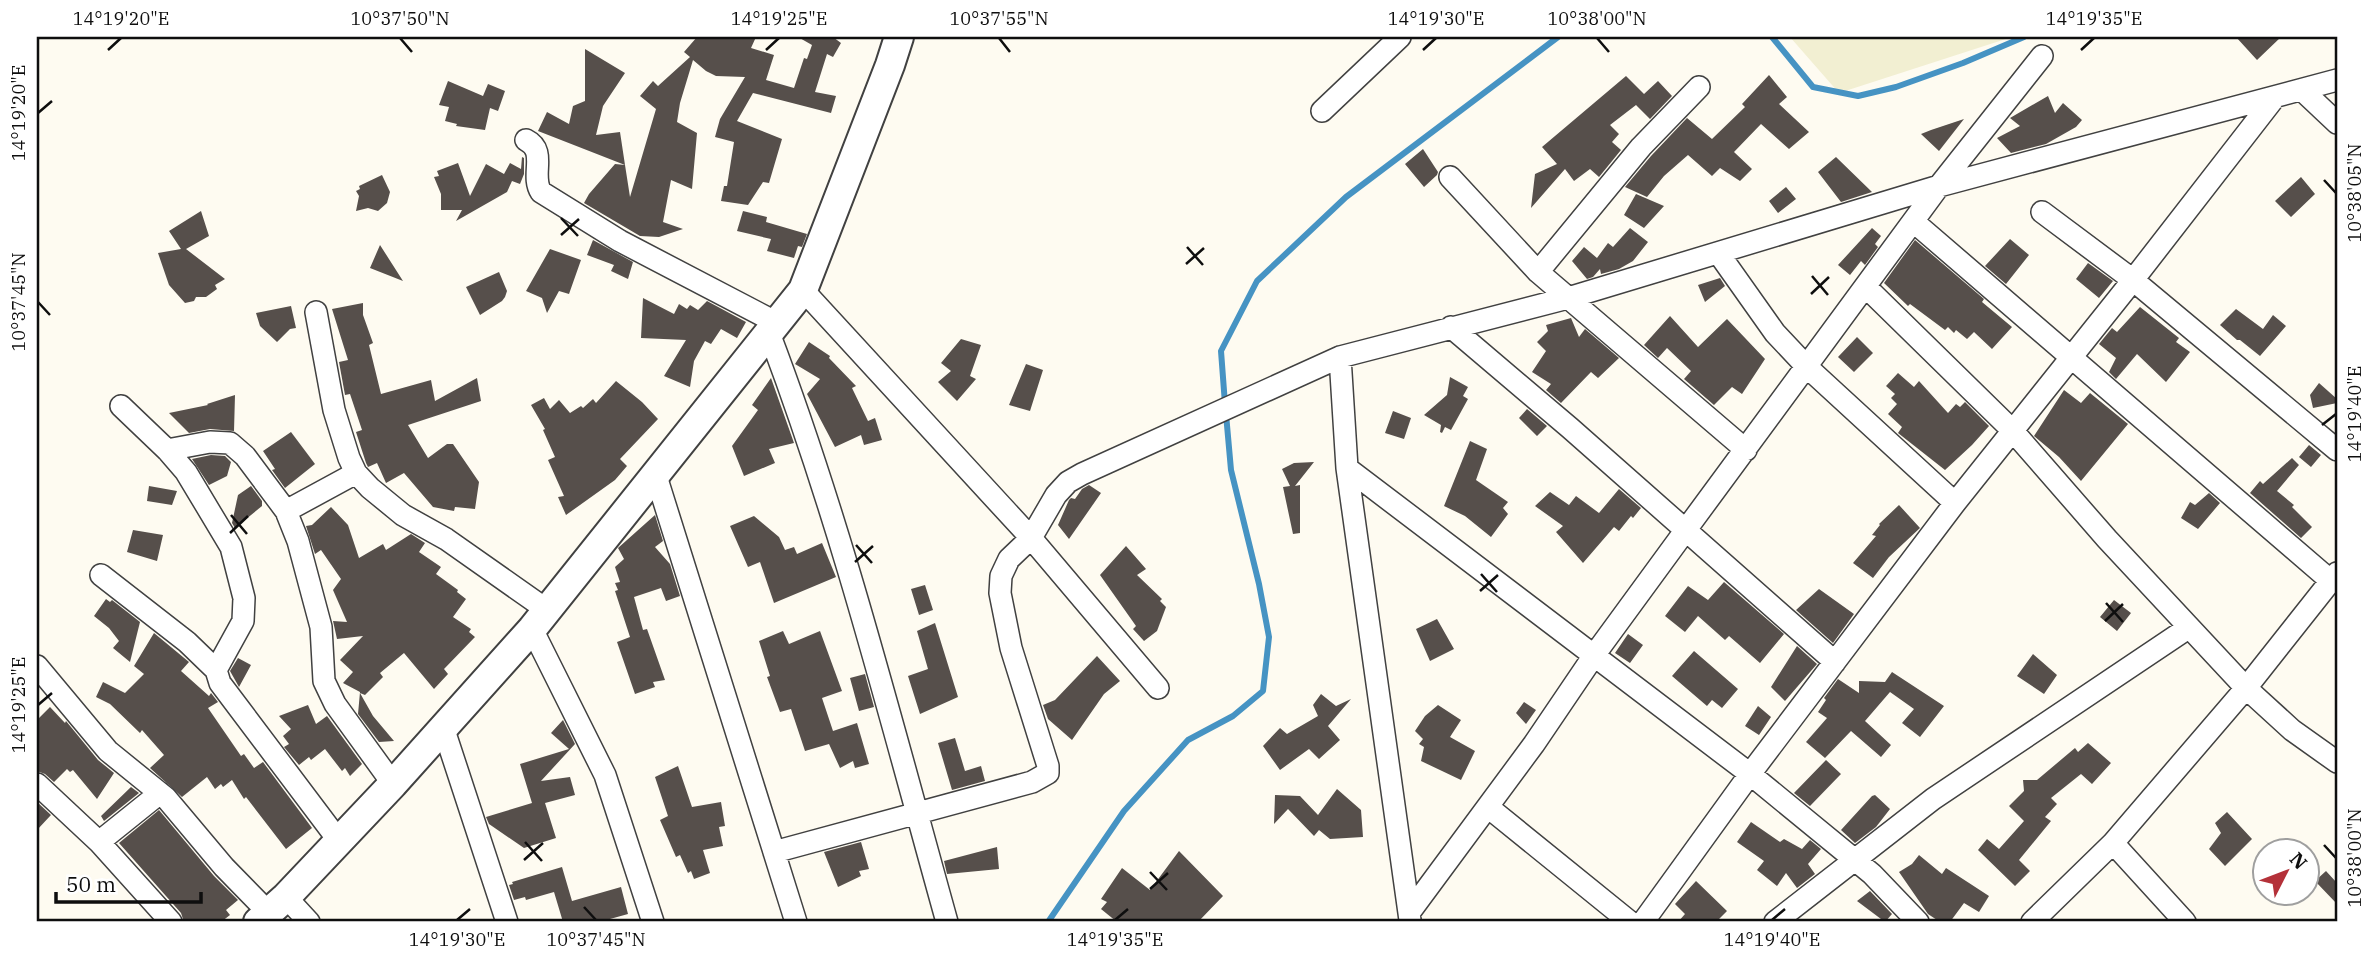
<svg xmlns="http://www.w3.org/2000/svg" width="2374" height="959" font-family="'IBM Plex Serif',serif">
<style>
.farmland{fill:#f2efd2}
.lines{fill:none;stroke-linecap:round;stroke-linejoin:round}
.stream{stroke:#4693c3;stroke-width:6}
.building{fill:#564f4b}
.minor-casing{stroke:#414141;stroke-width:24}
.tertiary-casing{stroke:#414141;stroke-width:32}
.minor{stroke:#fff;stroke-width:21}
.tertiary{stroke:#fff;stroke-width:28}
.ticks{fill:none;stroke:#0e0e0e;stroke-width:2.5}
.neatline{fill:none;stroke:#0e0e0e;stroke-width:2.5}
.ticks-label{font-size:18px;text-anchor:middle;fill:#0e0e0e}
</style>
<rect width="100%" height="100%" fill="#fefbf1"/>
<path class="farmland" d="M1790,37H2012L1839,93Z"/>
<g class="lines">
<path class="stream" d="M1772,37L1813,87L1858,96L1896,87L1963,63L2024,37
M1225,404L1221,351L1257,281L1346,197L1558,37
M1048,922L1124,811L1188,740L1233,716L1263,691L1269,637L1259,584L1231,470L1226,414"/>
</g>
<path class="building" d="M697,37H756L751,48L774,55L766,80L794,88L804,58L807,59L812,45L798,37H833L841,43L833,57L827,54L815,92L836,96L831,113L753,93L737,121L782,139L769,183L763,182L748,205L721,201L724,186H727L734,142L715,137L720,119L745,77L716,76L706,71L693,60L680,103L677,122L697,133L692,189L671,180L663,222L683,229L659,237L640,236L584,203L589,194L615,164L625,165L630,197L656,109L640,96L653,81L658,86L690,57L684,52Z
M2236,37H2281L2257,60Z
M585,49L625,73L603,106L596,135L620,132L625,165L538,131L547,112L569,124L573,106L585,101Z
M1769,75L1787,97L1779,104L1809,132L1789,149L1761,124L1734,152L1752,169L1740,181L1720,168L1712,176L1688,155L1664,176L1647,197L1625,187L1651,156L1687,118L1712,139L1745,107L1742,104Z
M1626,76L1644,94L1658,81L1672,96L1650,119L1636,105L1610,125L1619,134L1612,142L1621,150L1599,177L1590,169L1574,181L1565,169L1531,208L1535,174L1557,164L1542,147Z
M448,81L483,96L488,84L505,91L498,111L490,108L485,130L456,126L457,124L445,121L449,107L439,105Z
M2048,96L2055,113L2063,103L2082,120L2076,127L2046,144L2011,153L1997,138L2020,126L2010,118Z
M1964,119L1939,151L1921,134L1931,130Z
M1423,149L1438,172L1437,175L1424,187L1405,164Z
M522,157L524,158V174L520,184L512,181L507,192L456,221L462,210H441V194L434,177L439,176L437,171L458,163L470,196L486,164L504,174L510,163L521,169Z
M1836,157L1872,192L1841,202L1818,172Z
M382,175L390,192L387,203L378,211L368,208L356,211L359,196L356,191L360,189L359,186Z
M2301,177L2315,194L2291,217L2275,201Z
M1786,187L1796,199L1778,213L1769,201Z
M1636,194L1664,206L1644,228L1624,215Z
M201,211L209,236L186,249L225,279L215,285L217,289L206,297H196L194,301L185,303L169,285L158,253L181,249L169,231Z
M743,211L767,217L766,222L807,234L802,247L798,246L794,258L767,251L771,239L737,231Z
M1630,228L1648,242L1633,261L1619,269L1601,274L1600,269L1593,277L1587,279L1572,261L1584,247L1597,258L1608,243L1613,247Z
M1872,228L1881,236L1875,244L1878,247L1865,265L1861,261L1850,275L1838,265Z
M2010,239L2029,255L2006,284L1985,266Z
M593,240L633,262L628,279L611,271L614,265L587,255Z
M1915,240L1984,299L1982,302L2012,327L1992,349L1974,332L1967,339L1956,330L1954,333L1948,327L1945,330L1910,304L1908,306L1884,283Z
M380,245L403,281L370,268Z
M550,249L581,260L569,294L559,291L547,313L542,298L526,291Z
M2088,263L2113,281L2099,298L2076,279Z
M499,272L507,291L505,297L502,301L480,315L466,287Z
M1720,278L1725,286L1705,302L1698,285Z
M643,298L674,314L679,304L687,309L690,305L698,310L707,301L746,322L737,338L721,329L711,344L705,341L694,361L690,387L664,376L686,340L641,338Z
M363,303V315L373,343L369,345L381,394L431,380L435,401L477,378L481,401L408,425L428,458L447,444H453L479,482L475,509L455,507L454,511L433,507L404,473L386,483L377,463L368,467L366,463L356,432L362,430L350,394L345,395L339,362L348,360L332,309Z
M291,306L296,328L290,329L277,342L260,326L256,313Z
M2140,307L2179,338L2176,342L2190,352L2166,382L2137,354L2116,379L2109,372L2116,358L2099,344L2112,328L2117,332Z
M2236,309L2263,329L2273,315L2286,326L2260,356L2240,340H2237L2220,325Z
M1670,316L1698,347L1727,319L1765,359L1742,394L1732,387L1714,405L1684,379L1691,371L1667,348L1658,358L1644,345Z
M1571,318L1579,337L1585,329L1619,358L1598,378L1591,372L1561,403L1546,390L1551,384L1532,372L1546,351L1537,342L1548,331L1546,325Z
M1857,337L1873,353L1854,372L1838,357Z
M961,339L981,345L970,376L976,379L957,401L938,382L951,371L941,363Z
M809,342L830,356L829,358L856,386L852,388L868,421L875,418L882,440L864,445L861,435L835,447L807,394L820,379L795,364Z
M1026,364L1043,370L1030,411L1009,405Z
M1898,373L1914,387L1919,381L1948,413L1956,404L1960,407L1965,402L1989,426L1972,445L1945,470L1898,433L1902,427L1888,414L1897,404L1891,398L1895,394L1886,386Z
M1450,377L1468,387L1463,396L1468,399L1451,430L1445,427L1442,433L1440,432L1441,425L1424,415L1447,395Z
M771,378L794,443L769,449L775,463L744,476L732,446L758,410L752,405Z
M616,381L642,402L658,419L620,459L627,466L615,480L566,515L558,497L564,496L548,460L555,457L543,430L545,429L531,405L544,398L550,409L559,400L570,413L581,406L583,408L593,399L596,403Z
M2319,383L2337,399V403L2313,408L2310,395Z
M2064,390L2081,403L2090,393L2128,424L2081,481L2059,457L2034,436Z
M235,395L234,431L210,429L189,433L169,413L208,405L207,404Z
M1527,409L1547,426L1537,436L1519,418Z
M1393,411L1411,418L1404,439L1385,433Z
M291,432L315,464L285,488L272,470L275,469L263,451Z
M1470,441L1487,449L1476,480L1508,502L1503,508L1508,514L1491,537L1465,516L1444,506Z
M2309,445L2321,455L2311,467L2299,457Z
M211,455L225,456L231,462L227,476L209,485L192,459Z
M2292,458L2299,465L2277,491L2294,505L2292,507L2312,527L2301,538L2250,493L2260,481L2263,484Z
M1314,462L1295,486L1300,485V533L1293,534L1283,487L1290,486L1282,469L1294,463Z
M1089,485L1101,493L1069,539L1058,525L1069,500L1071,498L1075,499L1082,489Z
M149,486L177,491L172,505L147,501Z
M251,486L262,501V506L235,528L232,523L238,495Z
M1619,489L1641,508L1633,518L1631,516L1619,531L1614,527L1583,563L1556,532L1563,526L1535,506L1550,492L1569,505L1576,496L1599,513Z
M2209,493L2220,503L2198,529L2181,518L2190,502L2195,505Z
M1899,505L1920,528L1889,557L1873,578L1853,563L1876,536L1872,535L1880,525L1879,524Z
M331,507L348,525L359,558L383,544L386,550L411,534L425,543L419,552L441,567L436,574L458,590L457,592L466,599L453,617L471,629L469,632L475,637L444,669L448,674L434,689L404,653L380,673L383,677L365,695L360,693L373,716L394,741L379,742L358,714L360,692L343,683L353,672L340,660L363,636L337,639L333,621L347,622L333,590L341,579L321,550L315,554L306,526L312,525Z
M655,515L663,541L655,547L670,564L680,596L666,601L661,588L634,597L643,630L647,629L665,680L653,682L655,687L635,694L617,642L630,637L615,591L618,590L615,583L620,582L615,567L624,559L618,548Z
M754,516L779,537L785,550L794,547L797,554L822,543L836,577L774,603L760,562L748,567L730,526Z
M133,530L163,535L157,561L127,552Z
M1126,546L1146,569L1137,575L1162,599L1160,601L1166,607L1157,631L1144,641L1133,629L1136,626L1100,575Z
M1724,582L1784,634L1760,663L1729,636L1725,640L1698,616L1685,632L1665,616L1688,586L1708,600Z
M925,585L933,610L919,615L911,589Z
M1819,589L1854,614L1833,643L1796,610Z
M106,599L110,602L112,600L140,622L130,662L113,648L119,641L109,628L94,616Z
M2114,600L2131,613L2117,631L2100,617Z
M1437,619L1454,649L1430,661L1416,629Z
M935,623L958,697L920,714L908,676L928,669L917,631Z
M783,631L789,644L820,631L842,691L822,698L833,731L857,723L869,764L855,768L853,761L840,768L829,744L805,751L791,709L780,712L767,677L770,676L759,641Z
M154,633L189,662L181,671L209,696L211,693L218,702L208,708L241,756L244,754L254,768L263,762L312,828L286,849L246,797L244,799L232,780L223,787L221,784L215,789L207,777L182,797L150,768L164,755L142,730L140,733L110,704L96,697L103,682L125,693L144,674L134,666Z
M1628,634L1643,645L1630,663L1615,653Z
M1797,646L1817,664L1785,701L1771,687Z
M1694,651L1738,689L1722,708L1712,700L1707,706L1672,676Z
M2033,654L2057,675L2044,694L2017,676Z
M1097,656L1120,681L1104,694L1072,740L1048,719L1043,705L1055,700Z
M238,658L251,665L239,687L230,671Z
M1892,672L1944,706L1920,737L1902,723L1914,709L1890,692L1865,721L1891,745L1881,757L1851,731L1825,758L1806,742L1827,718L1818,712L1826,700L1824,698L1838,679L1859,693V681L1885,682Z
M865,674L874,707L859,711L850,678Z
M1321,694L1336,706L1351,699L1328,726L1340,740L1319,759L1309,749L1280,770L1263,746L1280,728L1287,734L1318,716L1313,705Z
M1524,702L1536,710L1526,724L1516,713Z
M308,705L316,724L327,716L362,764L350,776L345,768L342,771L325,749L311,760L309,757L299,765L284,747L289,744L283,736L291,729L279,716Z
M1438,705L1461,720L1450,737L1475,751L1461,780L1421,761L1424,747L1419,744L1423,739L1415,731L1425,716Z
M1758,706L1771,717L1759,735L1745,726Z
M50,707L65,723L66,721L98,760L114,773L97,799L73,770L70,772L67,769L54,782L45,774L37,771V720Z
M563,720L575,744L541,781L570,777L575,795L545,803L556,838L524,848L489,824L486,817L532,803L520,764L569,749L551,733Z
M955,738L965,771L981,766L985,781L952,790L938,743Z
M2088,743L2111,763L2092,784L2081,774L2051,798L2057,804L2045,817L2051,821L2019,860L2030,871L2015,886L1978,850L1987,839L1999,849L2024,821L2009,806L2024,791L2023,780H2037L2075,748L2078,752Z
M1826,760L1841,774L1810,806L1794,793Z
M678,766L692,807L721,802L725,826L719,827L723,846L703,850L710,873L694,879L691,871L688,873L680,855L676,857L660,820L668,816L655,777Z
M131,787L139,793L104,821L101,816Z
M1337,789L1361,810L1363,837L1330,839L1319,830L1314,836L1288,809L1274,824L1275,795L1300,796L1318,815Z
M1875,795L1890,809L1876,827L1855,843L1841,830L1872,796Z
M37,802L51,815L37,830Z
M159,810L214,876L238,900L226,910L230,915L221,922H184L181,913L119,843Z
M2227,812L2252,839L2225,866L2209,849L2221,833L2215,823Z
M1751,822L1780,842L1784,839L1802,849L1810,840L1821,849L1808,864L1815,874L1797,888L1786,873L1777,886L1757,870L1764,861L1737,842Z
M861,842L869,869L859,871L861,876L838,887L824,852Z
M997,847L999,869L947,874L944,861Z
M1179,851L1223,896L1198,922H1117L1101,909L1107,902L1101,899L1122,868L1150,890Z
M1919,855L1942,874L1946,868L1989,896L1979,912L1964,903L1950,922H1940L1928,914L1899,872L1912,864Z
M562,867L572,901L621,887L628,914L610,919L611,922H563L554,892L526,900L525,897L514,900L509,885L513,884L512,882Z
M2326,871L2337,883V904L2315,881Z
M1696,881L1727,911L1716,922H1678L1685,914L1675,904Z
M1870,891L1892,914L1885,922L1857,901Z"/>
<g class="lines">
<defs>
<path id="minor" d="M2302,90L2337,123
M1322,111L1400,37
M526,140C548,151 530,175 541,192L620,241L777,323
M1450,177L1538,272L1746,450
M2042,212L2133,280L2337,450
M1914,222L2331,581
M1719,254L1775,333L1807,367L1955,503
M1538,272L1641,147L1699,87
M1866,287L2012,430L2107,539L2246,688L2292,730L2337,762
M803,290L1031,538L1158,688
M316,312L334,410L349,458L356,473L370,488L403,515L446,539L547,610
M1451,327L1570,428L1835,662
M769,333C842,525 892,725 947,922
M1340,357L1347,468L1410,920
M121,406L167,450L186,472L231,547L244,598L243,621L216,670
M167,450L210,442L230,443L245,456L286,511L298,541L321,627L324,681L335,704L393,784
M1347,468L1750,774L1872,874L1918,922
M656,476L796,922
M286,511L356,473
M101,575L187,642L216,670L220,683L339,841
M532,629L605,775L653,922
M37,666L108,751L166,798L224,867L268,912
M443,727L507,922
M37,784L99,842L171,922
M1488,807L1630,922
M99,842L160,793
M2113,843L2185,922
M774,852L1032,782L1048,773V766L1011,648L1000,593L1001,576L1009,559L1031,538L1056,495L1068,482L1082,474L1340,357L1568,298L1939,186L2337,80
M286,897L309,922
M1409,913L1534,744L1595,654L1685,531L1939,186L2042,56
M1643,922L1750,774L1955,503L2133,280L2275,97
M1775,922L1933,799L2188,628
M2032,922L2113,843L2246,688L2337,573"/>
<path id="tertiary" d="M258,922L286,897L393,784L532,629L803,290L890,65L899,37"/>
</defs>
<use href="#minor" class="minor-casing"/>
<use href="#tertiary" class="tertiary-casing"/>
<use href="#minor" class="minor"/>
<use href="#tertiary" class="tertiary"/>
</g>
<path class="ticks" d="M400,38L412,52M999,38L1010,52M1597,38L1609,52M108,50L121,38M766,50L779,38M1423,50L1436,38M2081,50L2094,38M38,113L52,101M2324,180L2336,193M561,218L578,236M561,235L579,219M1187,247L1203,265M1186,264L1204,248M1812,276L1828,295M1811,294L1829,277M38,302L50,315M2322,425L2336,414M231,515L247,534M230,533L248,516M856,545L872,563M855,562L873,546M1481,574L1497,592M1480,591L1498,575M2106,603L2123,622M2105,621L2123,604M38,705L52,693M525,842L542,861M2324,845L2336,858M524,860L543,843M1150,872L1167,890M1150,889L1168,873M584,907L596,920M457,920L470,909M1115,920L1128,909M1772,920L1785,909"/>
<rect width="2374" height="959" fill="none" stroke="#ffffff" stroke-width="77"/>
<g transform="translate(2286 872) rotate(48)"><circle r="33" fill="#ffffff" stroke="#9f9f9f" stroke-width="2"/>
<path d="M0-5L12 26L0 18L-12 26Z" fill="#b43139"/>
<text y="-10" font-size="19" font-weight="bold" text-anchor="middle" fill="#0e0e0e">N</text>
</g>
<path d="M56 892v10h145v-10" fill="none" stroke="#0e0e0e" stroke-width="3.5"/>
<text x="66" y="892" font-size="21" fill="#0e0e0e" stroke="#ffffff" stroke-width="5" paint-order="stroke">50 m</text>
<rect x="38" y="38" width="2298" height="882" class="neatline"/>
<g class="ticks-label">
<text x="121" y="25">14°19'20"E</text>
<text x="400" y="25">10°37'50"N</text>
<text x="779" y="25">14°19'25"E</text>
<text x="999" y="25">10°37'55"N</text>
<text x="1436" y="25">14°19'30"E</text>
<text x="1597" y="25">10°38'00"N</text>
<text x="2094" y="25">14°19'35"E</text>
<text transform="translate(19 113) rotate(-90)" y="6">14°19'20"E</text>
<text transform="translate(2355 193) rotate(-90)" y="6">10°38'05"N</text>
<text transform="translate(19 302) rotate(-90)" y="6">10°37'45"N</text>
<text transform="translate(2355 414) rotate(-90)" y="6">14°19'40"E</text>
<text transform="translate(19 705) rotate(-90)" y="6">14°19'25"E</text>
<text transform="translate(2355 858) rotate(-90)" y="6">10°38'00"N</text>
<text x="457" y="946">14°19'30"E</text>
<text x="596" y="946">10°37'45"N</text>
<text x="1115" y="946">14°19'35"E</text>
<text x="1772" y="946">14°19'40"E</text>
</g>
</svg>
